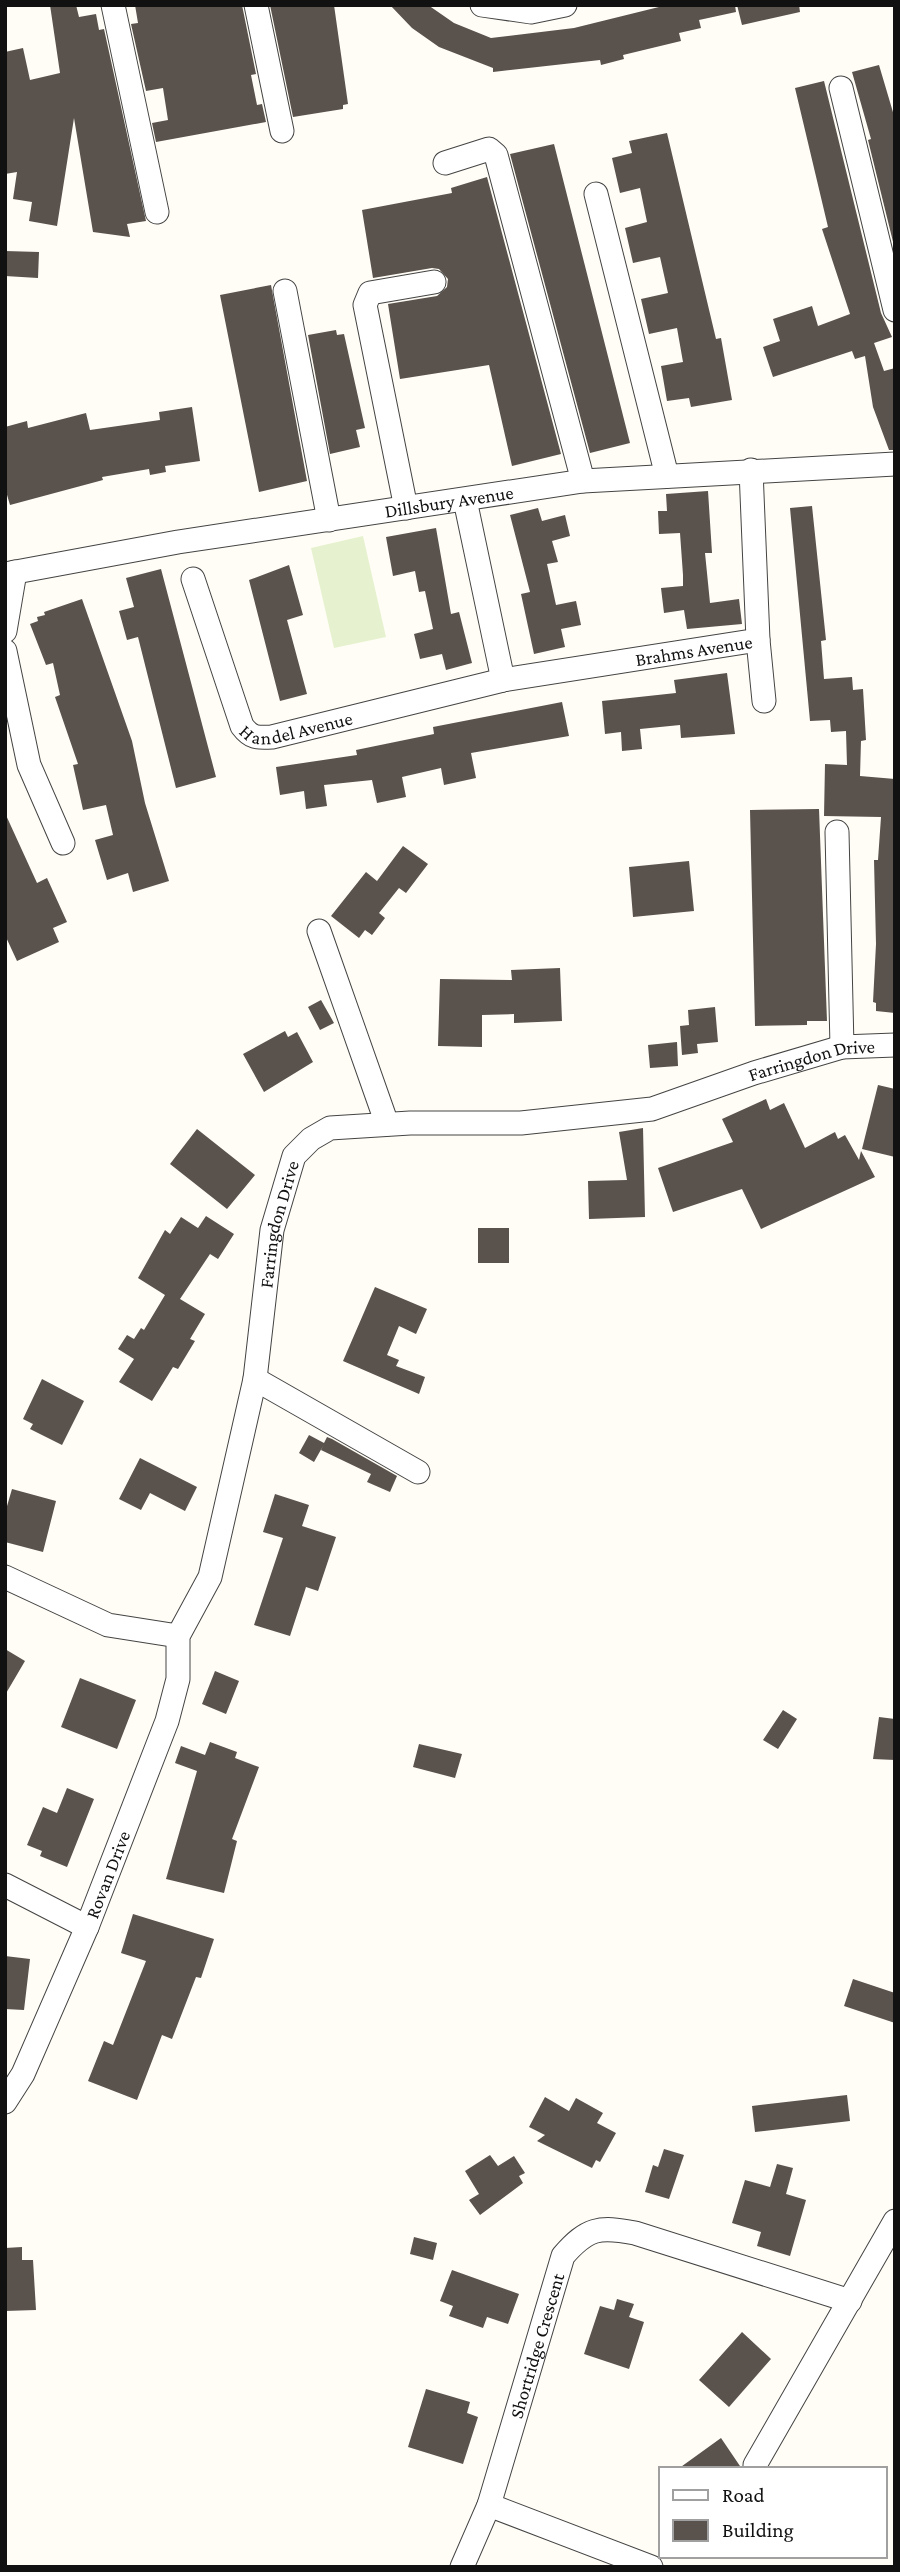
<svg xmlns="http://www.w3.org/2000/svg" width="900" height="2572" font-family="'Crimson Pro',serif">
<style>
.pitch{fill:#e6f2cf}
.building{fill:#5a524d}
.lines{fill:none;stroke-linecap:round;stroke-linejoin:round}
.minor-casing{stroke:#444;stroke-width:25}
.minor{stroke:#fff;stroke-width:23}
.labels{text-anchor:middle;stroke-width:7;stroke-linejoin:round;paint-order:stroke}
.street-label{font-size:19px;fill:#111;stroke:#fff}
</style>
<rect width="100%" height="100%" fill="#fffdf5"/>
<path class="pitch" d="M363,536L386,637L334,648L311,548Z"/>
<path class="building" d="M50,5H76L79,17L96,14L99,30L104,29L146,221L127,224L130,237L93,232L74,118L57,226L29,221L32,202L13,199L17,172L5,174V52L23,48L30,80L60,73Z
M135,5H242L256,74L251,75L257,105L262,104L266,122L156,142L152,123L168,120L163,88L146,91L131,24L138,23Z
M270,5H334L348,104L343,105V109L293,117Z
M390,5H428L454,23L491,38L574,28L667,5H735L736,12L699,20L701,28L679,33L681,41L623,55L624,59L601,65L600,60L493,72V68L439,47L412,28Z
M737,5H799L800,12L742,25Z
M879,65L895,119V250L868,140L871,139L852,72Z
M824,81L881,313L892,337L874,343L884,371L895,368V450H889L873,407L865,356L855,359L852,351L773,377L763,347L780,341L773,319L812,306L818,326L850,314L822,229L828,227L795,88Z
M667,133L716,339L721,338L732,400L691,407L689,398L667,401L661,366L683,362L677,328L649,334L641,299L668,293L660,257L633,263L625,228L647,222L640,188L620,193L612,158L632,153L629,141Z
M554,144L630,443L590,453L510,154Z
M487,177L561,454L512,466L489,365L400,379L388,304L437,296L447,287L448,279L439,269L432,268L373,278L362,210L452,193L451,188Z
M5,251L39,252L38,278L5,276Z
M271,285L307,481L259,492L220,295Z
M336,330L337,335L344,334L365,428L356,430L360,447L330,454L308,335Z
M192,407L200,461L165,466L166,472L150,475L149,469L102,477L103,480L10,505L5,488V427L27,421L28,428L86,413L90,430L160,420L159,412Z
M708,491L712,553H705L710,603L739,599L742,624L687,629L684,610L664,613L661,588L683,586V575L680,533L659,534L658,511H667L666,494Z
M812,506L826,640L821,641L824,679L852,677L853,690L863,689L866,740L861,741L860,776L895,779V1013L876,1011V1003L873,1002L876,944L874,860H878L881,817L824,816L825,764L847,765L846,731L831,732L830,720L810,721L790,508Z
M538,508L542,521L565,515L570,536L552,541L558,562L547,564L556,605L576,601L581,625L561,629L565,647L534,654L521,594L530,592L510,515Z
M436,528L451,614L459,612L472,663L446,670L442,654L420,659L414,634L433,629L425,591L419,592L415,571L393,576L386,537Z
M289,565L303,615L287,620L307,694L280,701L249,580Z
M161,569L216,777L176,788L138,637L127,640L119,611L134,607L126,578Z
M82,599L132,741L145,803L169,881L133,892L128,873L107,880L95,840L113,835L106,805L83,810L73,765L78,764L55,697L60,695L53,663L46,665L30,624L38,621L37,617L45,615L44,612Z
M727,673L735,734L681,738L680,725L640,729L642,749L622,751L621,732L605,734L602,701L676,693L674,680Z
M562,702L569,736L471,753L476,778L444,785L441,768L402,777L406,797L377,803L372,780L324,785L327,806L306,809L304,791L280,795L276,767L357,755L356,750L434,734L433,727Z
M819,809L827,1021H807V1025L755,1026L750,810Z
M5,813L37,883L47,878L67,922L53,928L59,942L17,961L5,935Z
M403,846L428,864L406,893L399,888L379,913L385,918L372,935L365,930L359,938L331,916L366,872L377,881Z
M689,861L694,911L633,917L629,867Z
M560,968L562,1021L514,1023V1014L482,1015V1047L438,1046L440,979L512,980L511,970Z
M321,1000L334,1023L320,1030L308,1007Z
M715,1007L718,1042L697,1044L698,1053L682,1055L680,1026L689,1025L688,1010Z
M285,1031L288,1037L297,1032L313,1062L264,1092L243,1054Z
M677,1042L678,1066L650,1068L648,1045Z
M878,1085L895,1089V1157L862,1149Z
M766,1099L770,1110L784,1103L805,1148L835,1132L838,1139L845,1135L859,1160L861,1151L875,1177L761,1229L742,1189L673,1212L658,1168L733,1142L722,1119Z
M643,1128L645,1217L589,1219L588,1181L627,1180L619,1132Z
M197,1129L255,1175L227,1209L170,1164Z
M206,1216L234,1234L218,1259L210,1254L180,1299L205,1314L190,1339L195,1341L178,1369L173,1367L152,1401L119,1382L134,1359L118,1349L127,1335L134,1339L141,1328L144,1330L165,1295L138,1278L165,1230L170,1234L181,1217L198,1228Z
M478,1228H509V1263H478Z
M375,1287L427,1309L416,1334L399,1326L387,1355L399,1360L396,1366L425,1377L419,1394L343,1361Z
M42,1379L84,1401L62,1445L30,1429L33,1424L23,1419Z
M309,1435L324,1443L327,1437L332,1439L397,1476L390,1492L367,1482L371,1474L321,1450L323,1446L314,1462L299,1453Z
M140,1458L197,1487L185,1511L150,1493L141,1510L119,1499Z
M12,1489L56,1501L43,1552L5,1542V1513Z
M275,1494L309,1505L302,1526L336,1537L318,1591L306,1587L290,1636L254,1625L283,1538L263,1532Z
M5,1649L25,1661L5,1695Z
M215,1671L239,1681L226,1714L202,1704Z
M80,1678L136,1700L117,1749L61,1727Z
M783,1710L797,1719L778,1749L763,1740Z
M879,1717L895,1719V1760L873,1759Z
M210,1742L237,1752L235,1758L259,1767L232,1839L237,1841L224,1893L166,1879L197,1771L175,1763L181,1746L205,1755Z
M419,1744L462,1754L455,1778L413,1767Z
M67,1788L94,1799L67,1867L40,1856L42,1851L27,1845L43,1807L57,1813Z
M133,1914L214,1939L201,1978L196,1977L172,2039L162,2035L137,2100L88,2081L104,2041L113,2045L146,1961L121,1953Z
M5,1956L30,1959L24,2010L5,2009Z
M853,1979L895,1993V2023L844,2006Z
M847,2095L850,2121L755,2132L752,2106Z
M545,2097L569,2111L576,2098L603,2113L597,2123L616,2133L600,2162L596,2160L592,2168L537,2141L545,2135L529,2127Z
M664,2149L684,2155L669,2199L645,2192L653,2165L658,2167Z
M490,2155L498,2166L514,2156L525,2173L519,2176L523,2183L480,2215L469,2200L479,2194L465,2171Z
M777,2164L793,2168L786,2194L806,2200L790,2256L757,2246L761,2232L732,2223L745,2180L770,2187Z
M414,2237L437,2243L433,2260L410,2254Z
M22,2247V2260H33L36,2310L5,2311V2248Z
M452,2270L519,2294L508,2324L487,2317L483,2328L449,2316L453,2306L440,2301Z
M617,2299L634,2304L629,2317L644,2322L629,2369L584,2354L600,2306L614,2310Z
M742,2332L771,2359L729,2407L699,2380Z
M426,2389L470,2402L467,2413L478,2417L463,2464L408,2447Z
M721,2438L742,2469H678Z"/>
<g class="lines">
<defs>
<g id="minor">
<path d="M113,5L157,212"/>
<path d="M256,5L282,131"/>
<path d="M482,5L531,12L565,5"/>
<path d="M841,88L895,310"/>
<path d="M445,163L489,149L496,155L583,481"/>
<path d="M596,194L667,476"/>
<path d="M285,291L329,520"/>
<path d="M465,500L503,680"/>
<path d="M406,508L365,305L370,293L434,282"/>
<path id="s1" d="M5,574L178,542L583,481L895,464"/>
<path id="s2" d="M193,579L242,726C251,738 257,738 272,737L503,680L758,640L751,470"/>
<path d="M5,631L15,572"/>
<path d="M758,640L764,701"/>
<path d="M5,651L29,765L63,843"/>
<path d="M837,832L842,1047"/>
<path d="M319,931L387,1124"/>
<path d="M255,1379L418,1472"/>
<path d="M5,1577L108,1625L178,1636"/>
<path d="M5,1885L87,1927"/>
<path id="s3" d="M5,2102L23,2074L87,1927L167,1721L178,1679V1636L210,1577L255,1379L272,1230L294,1156L311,1139L330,1128L410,1123H521L652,1109L754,1073L842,1047L895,1045"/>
<path d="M755,2465L895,2221"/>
<path d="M489,2505L651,2567"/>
<path id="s4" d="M462,2567L489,2505L563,2256C587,2228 599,2226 635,2233L850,2301"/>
</g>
</defs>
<use href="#minor" class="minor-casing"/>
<use href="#minor" class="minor"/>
</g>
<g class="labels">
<g class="street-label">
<text dy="7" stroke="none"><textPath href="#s1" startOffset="450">Dillsbury Avenue</textPath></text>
<text dy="7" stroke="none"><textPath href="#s2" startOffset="620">Brahms Avenue</textPath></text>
<text dy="7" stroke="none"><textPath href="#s2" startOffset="214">Handel Avenue</textPath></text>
<text dy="7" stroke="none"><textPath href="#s3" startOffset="1535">Farringdon Drive</textPath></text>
<text dy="7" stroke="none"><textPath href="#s3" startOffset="928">Farringdon Drive</textPath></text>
<text dy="7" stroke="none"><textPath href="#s3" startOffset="250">Rovan Drive</textPath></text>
<text dy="7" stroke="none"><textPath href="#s4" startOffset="234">Shortridge Crescent</textPath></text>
</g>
</g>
<rect width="900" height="2572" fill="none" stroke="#111111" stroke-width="14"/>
<rect x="659" y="2467" width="228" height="91" fill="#ffffff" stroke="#a0a0a0" stroke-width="2"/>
<rect x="673" y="2490" width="35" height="10" fill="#ffffff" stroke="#a0a0a0" stroke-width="2"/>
<text x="722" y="2502" font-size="21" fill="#111111">Road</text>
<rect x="673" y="2520" width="35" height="21" fill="#5a524d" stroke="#a0a0a0" stroke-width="2"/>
<text x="722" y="2537" font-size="21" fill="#111111">Building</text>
</svg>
